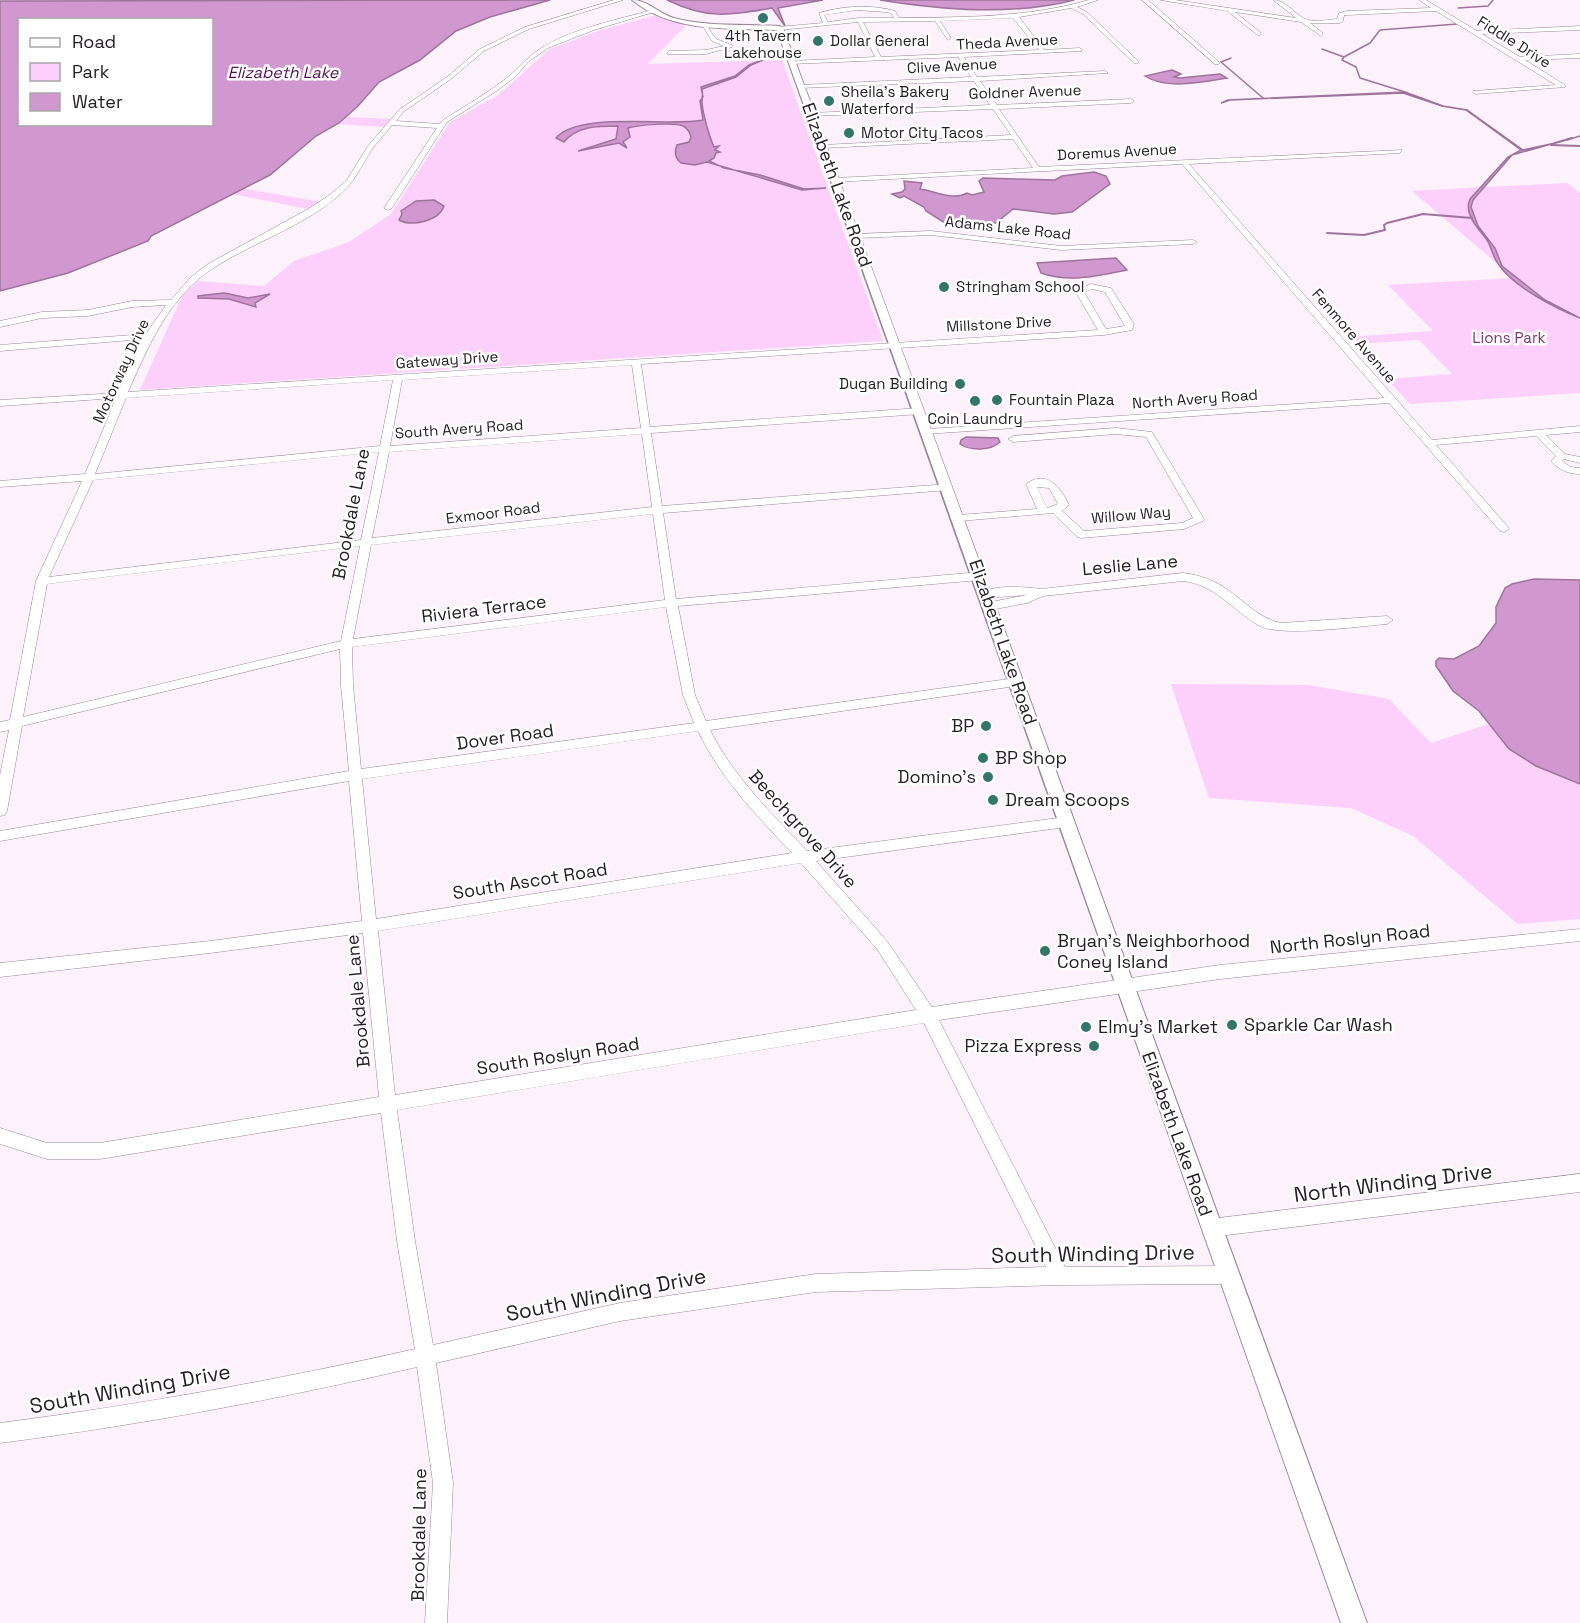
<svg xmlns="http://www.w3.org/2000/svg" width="1580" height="1623" font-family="'Space Grotesk',sans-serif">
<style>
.green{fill:#fdcffb}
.water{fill:#d198cf;stroke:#9e749d;stroke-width:1.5;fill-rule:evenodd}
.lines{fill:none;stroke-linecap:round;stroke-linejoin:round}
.stream-far1{stroke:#9e749d;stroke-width:1.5}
.stream{stroke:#9e749d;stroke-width:2}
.minor-casing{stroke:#998898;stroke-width:1}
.major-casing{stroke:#998898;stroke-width:2}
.minor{fill:#fff;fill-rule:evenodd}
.major{fill:#fff;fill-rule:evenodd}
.poi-dot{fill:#337669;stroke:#fff;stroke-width:2}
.labels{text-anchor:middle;stroke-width:5;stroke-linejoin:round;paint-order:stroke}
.far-poi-label{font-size:15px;fill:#272027;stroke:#fff;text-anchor:start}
.far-street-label{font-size:15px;fill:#272027;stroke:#fff}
.far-park-label{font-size:15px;fill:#793679;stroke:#fff}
.far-water-label{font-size:16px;font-style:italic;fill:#541055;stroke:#fff}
.street-label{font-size:18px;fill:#272027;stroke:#fff}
.poi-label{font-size:18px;fill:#272027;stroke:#fff;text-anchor:start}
.near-street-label{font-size:21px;fill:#272027;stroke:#fff}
</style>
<rect width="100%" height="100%" fill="#fdf1fc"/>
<path class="green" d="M656,15L684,24L685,27L647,64L782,60L883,341L140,390L183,294L198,281L264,286L294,261L349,242L391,214L450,122L497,96L550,49L598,31Z
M346,117L392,119L384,127L336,124Z
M1567,183L1580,193V393L1410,404L1387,379L1452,374L1419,340L1355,344L1349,337L1433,331L1388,285L1514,278L1412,191Z
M245,189L323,202L312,210L233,194Z
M1171,684L1308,685L1389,699L1431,743L1504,719L1580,758V919L1518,924L1413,836L1351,808L1209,798Z"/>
<path class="water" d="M550,0L490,17L456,31L420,60L379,82L358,106L339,123L316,136L270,175L151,236L148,241L68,273L0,291V1ZM20,20H212V124H20Z
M667,0H823L778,8L785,26L772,8C726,16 707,19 667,0Z
M880,0H1074C1012,16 943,10 880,0Z
M771,57L751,65L736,77L702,89C703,94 702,97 702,103C703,114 709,136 714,147L719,146L715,150L720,152L716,153L714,158L709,161L724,168L760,175L804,189L826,188L802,190L707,162L695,165L681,163C675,158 674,152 677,145L689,142L691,137C690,133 687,128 683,126C674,122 638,125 628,128L630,137L623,142L627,148L619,143L578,151L616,139L618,126C597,126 577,126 564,142L556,138C579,111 668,127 703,120L700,101L703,97L701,87L735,76L749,65Z
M1172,70L1181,74L1174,77L1180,78L1220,74L1227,78C1204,82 1166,90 1145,76Z
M1405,92L1443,106L1467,110L1523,150L1555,143L1512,155L1473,200L1471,207L1478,226L1495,248L1502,266L1545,300L1580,318C1555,308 1514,287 1499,265C1493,258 1492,248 1487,240C1479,229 1463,214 1470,199L1508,157L1521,150L1466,110L1442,106L1403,93L1230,100L1221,103L1228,100Z
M1094,172L1106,176L1110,184L1072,212L1054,214L1013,209L996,223L973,225L945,223L926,211L924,207L904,196L900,198L892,194L902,192L905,189L904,181L922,183L920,189C935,191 953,201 967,193L972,195L984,192L979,181L983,178L1055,180L1062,176Z
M434,200L444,206C439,221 412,227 399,220L402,214L401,211L416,201Z
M1116,258L1127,270C1098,276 1069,283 1041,273L1037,263Z
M224,293L248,298L270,294L255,303L256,307L229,299L198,298V296Z
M966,437L998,438L1000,442C991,451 970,451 960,444L961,440Z
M1534,579L1580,580V784L1536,766L1509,749L1479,711L1453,691L1436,666V661L1439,658L1454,659L1479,646L1496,623V607L1505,588L1512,584Z"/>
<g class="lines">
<path class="stream-far1" d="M1458,8L1488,6L1493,0
M1322,49L1344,57L1370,43L1380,30L1457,24
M1344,57L1342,60L1356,67L1360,78L1405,92
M1231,58L1221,62L1263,98
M1567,140L1580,136"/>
<path class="stream" d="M1555,143L1572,138
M1551,145L1580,146
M1327,233L1364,235L1385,230L1384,225L1387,223L1423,214L1472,218"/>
<defs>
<path id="minor" d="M614,0H623L529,29L484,51L451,79L403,112L396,121L440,124L443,120C465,106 488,93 508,77C520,67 529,55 543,47C574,28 617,20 652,10L657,11L594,30L548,48L528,62L515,77L498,90L447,122L392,208L388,210L384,208L437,128L392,125C386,133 378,141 372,149C361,167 354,183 337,197C302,227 254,242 215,267C169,296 149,345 128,392L1098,330L1075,291L1091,284L1111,288L1134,324L1132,330L1104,335L641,364L650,427L920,408L925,411L920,414L651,433L662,506L948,484L953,487L948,490L663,513L676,599L980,572L986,576L980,580L678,606L695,695L706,721L1016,678L1022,682L1016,686L710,730C734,777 771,813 807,851L1066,817L1071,818L1073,822L1071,826L1066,827L816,861L887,941L932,1007L1220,965L1580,929V941L1220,979L939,1020L1065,1267L1228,1266L1234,1269L1237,1275L1234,1281L1228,1284L1060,1285L816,1292L620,1321L436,1363L453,1483L447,1623H425L433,1483L417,1367C280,1399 140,1425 0,1443V1423C139,1405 278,1380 415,1349L397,1241L381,1113L100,1159H47L0,1144V1128L47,1143H100L379,1097L363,933L210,953L0,977V963L210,941L362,921L349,781L0,841V831L349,771L341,685L340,649L22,726L7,811L5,815L0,816V775L9,730L0,732V722L10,720L36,581L82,481L0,487V481L85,474L116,398L0,406V400L118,393L143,339L0,351V345L146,334L166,305L132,307L88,316L42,318L0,327V321L42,312L88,310L132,301L171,300L190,278L208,264L310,208L331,194L347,180L368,146L399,110L447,77L480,49L525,27ZM1092,289L1105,292L1125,326L1106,329L1084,292ZM632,365L641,428L390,446L402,380ZM393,380L380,446L95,474L126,398ZM642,434L652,507L372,538L389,452ZM379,452L361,540L49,577L93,480ZM653,514L665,600L353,639L371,545ZM360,546L341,641L23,717L47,584ZM666,607L683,695L694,723L361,769L353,685L352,647ZM698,731C721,779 756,815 792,853L376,919L362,779ZM801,863L877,949L916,1010L395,1095L378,931ZM924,1023L1046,1267L816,1274L620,1303L433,1345L415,1241L397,1110Z
M1089,0H1098L1077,7L1087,12L1138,61V63H1134L1083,14L1071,8L1019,17L1044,50L1080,48L1082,51L964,57L977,77L1105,71L1108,73L980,81L997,105L1131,99L1134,101L1131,103L999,109L1039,167L1402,150L1400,153L1189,164L1432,440L1580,426V432L1546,435L1565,454L1580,457V463L1564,459L1562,461L1570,467L1580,468V474C1568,474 1559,470 1551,461L1556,456L1536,436L1436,445L1508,527L1509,529L1504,532L1500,531L1389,403L925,434V430L928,429L1384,398L1182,164L833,182V178H836L1033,168L1013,139L822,148L824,145L1011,135L993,109L809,116L811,113L990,105L974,81L799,88L801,85L971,77L958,57L790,64L792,61L875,57L858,22L780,30L778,27L823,23L819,13C842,6 871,4 895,11L899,18C963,17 1027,18 1089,0ZM857,10L886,12L891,13L894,18H859L828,22L824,15ZM1013,18L1039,50L881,57L863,22L935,21L948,40L951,38L940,21Z
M1142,0H1148L1219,62V64H1215Z
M1161,0H1175L1296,18L1273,0C1285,0 1293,12 1303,18C1312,23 1327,20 1337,19L1339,13L1347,11L1431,8L1419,0H1426L1477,31L1580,26V30L1482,34L1520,57L1580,54V58L1525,60L1565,85V87L1475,94L1473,91L1556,85L1436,11L1347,15H1344L1343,21L1340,23H1310L1323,33L1321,36L1301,22L1235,12L1261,33L1259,36L1227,11Z
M705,23L716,39L732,45V47L706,54H667L669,51L706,50L724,46L712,41L702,25Z
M931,231L1061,246L1193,240L1197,242L1193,244L1061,250L931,235L857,238L853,236L857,234Z
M1116,428L1152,432L1204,519L1203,521L1184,529L1081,538L1077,537L1053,513L959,521L954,518L959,515L1037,509L1026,484C1047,469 1061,488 1069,505L1062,511L1084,531L1182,523L1193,518L1146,437L1116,434L1013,442L1008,439L1013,436ZM1037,487L1049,488L1058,504L1047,508Z
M1183,573C1199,575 1215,580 1228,590C1247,603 1258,618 1281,623L1387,616L1393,620L1387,624C1359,626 1279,638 1258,625C1231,609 1216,585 1183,581L1043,596L1027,603L990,610L986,609V603L1027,595L986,598L980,594C992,584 1026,587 1041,589Z
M1580,1174V1192L1211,1237L1205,1234L1202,1228L1205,1222L1211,1219Z"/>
<path id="major" d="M632,0C648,0 659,14 674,18C707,27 745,24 780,26L783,28C980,559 1172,1091 1367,1623H1341C1153,1092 967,560 777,30C727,28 673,33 632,0Z"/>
</defs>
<use href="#minor" class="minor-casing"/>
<use href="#major" class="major-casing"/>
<use href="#minor" class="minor"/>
<use href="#major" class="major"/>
</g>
<g class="poi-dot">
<circle cx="763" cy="18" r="6"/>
<circle cx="818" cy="41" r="6"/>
<circle cx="829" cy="101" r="6"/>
<circle cx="849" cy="133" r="6"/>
<circle cx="944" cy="287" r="6"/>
<circle cx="960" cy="384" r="6"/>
<circle cx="997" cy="400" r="6"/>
<circle cx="975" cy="401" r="6"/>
<circle cx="986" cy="726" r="6"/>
<circle cx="983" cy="758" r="6"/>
<circle cx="988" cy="777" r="6"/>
<circle cx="993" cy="800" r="6"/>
<circle cx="1045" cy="951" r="6"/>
<circle cx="1232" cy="1025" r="6"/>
<circle cx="1086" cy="1027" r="6"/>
<circle cx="1094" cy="1046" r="6"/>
</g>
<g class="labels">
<g class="far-poi-label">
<text x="763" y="41" text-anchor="middle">4th Tavern<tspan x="763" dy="17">Lakehouse</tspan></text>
<text x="830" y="46">Dollar General</text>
<text x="841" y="97">Sheila's Bakery<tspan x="841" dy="17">Waterford</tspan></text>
<text x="861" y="138">Motor City Tacos</text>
<text x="956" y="292">Stringham School</text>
<text x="948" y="389" text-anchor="end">Dugan Building</text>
<text x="1009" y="405">Fountain Plaza</text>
<text x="975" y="424" text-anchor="middle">Coin Laundry</text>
</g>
<g class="far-street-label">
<text transform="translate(1007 42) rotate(-3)" y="5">Theda Avenue</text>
<text transform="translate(1514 42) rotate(32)" y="5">Fiddle Drive</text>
<text transform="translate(952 66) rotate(-3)" y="5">Clive Avenue</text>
<text transform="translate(1025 92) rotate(-2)" y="5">Goldner Avenue</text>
<text transform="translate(1117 152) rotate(-3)" y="5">Doremus Avenue</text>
<text transform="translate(1008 228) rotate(6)" y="5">Adams Lake Road</text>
<text transform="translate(999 324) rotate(-3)" y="5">Millstone Drive</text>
<text transform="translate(1354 336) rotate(49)" y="5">Fenmore Avenue</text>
<text transform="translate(447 360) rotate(-4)" y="5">Gateway Drive</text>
<text transform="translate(121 371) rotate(-65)" y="5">Motorway Drive</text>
<text transform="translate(1195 399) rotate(-4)" y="5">North Avery Road</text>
<text transform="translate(459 429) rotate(-4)" y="5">South Avery Road</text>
<text transform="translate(493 513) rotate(-7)" y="5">Exmoor Road</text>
<text transform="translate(1131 515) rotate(-5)" y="5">Willow Way</text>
</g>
<g class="far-park-label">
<text x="1509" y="343">Lions Park</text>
</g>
<g class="far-water-label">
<text x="283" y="78">Elizabeth Lake</text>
</g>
<g class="street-label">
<text transform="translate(837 185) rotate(70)" y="6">Elizabeth Lake Road</text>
<text transform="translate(351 514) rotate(-79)" y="6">Brookdale Lane</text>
<text transform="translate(1130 565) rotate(-5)" y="6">Leslie Lane</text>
<text transform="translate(484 609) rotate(-7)" y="6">Riviera Terrace</text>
<text transform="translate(1003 642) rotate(71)" y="6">Elizabeth Lake Road</text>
<text transform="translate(505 737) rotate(-8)" y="6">Dover Road</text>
<text transform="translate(803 829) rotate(48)" y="6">Beechgrove Drive</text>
<text transform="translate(530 881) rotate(-9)" y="6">South Ascot Road</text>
<text transform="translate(1350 939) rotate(-6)" y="6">North Roslyn Road</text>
<text transform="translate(358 1001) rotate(-95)" y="6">Brookdale Lane</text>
<text transform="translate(558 1056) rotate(-9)" y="6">South Roslyn Road</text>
<text transform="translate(1177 1134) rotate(70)" y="6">Elizabeth Lake Road</text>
<text transform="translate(419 1535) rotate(-89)" y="6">Brookdale Lane</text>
</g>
<g class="poi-label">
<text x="974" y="732" text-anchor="end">BP</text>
<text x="995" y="764">BP Shop</text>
<text x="976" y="783" text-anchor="end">Domino's</text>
<text x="1005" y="806">Dream Scoops</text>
<text x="1057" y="947">Bryan's Neighborhood<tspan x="1057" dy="21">Coney Island</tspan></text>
<text x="1244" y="1031">Sparkle Car Wash</text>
<text x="1098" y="1033">Elmy's Market</text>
<text x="1082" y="1052" text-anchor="end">Pizza Express</text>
</g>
<g class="near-street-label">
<text transform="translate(1393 1183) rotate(-7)" y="7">North Winding Drive</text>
<text transform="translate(1093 1254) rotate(-1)" y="7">South Winding Drive</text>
<text transform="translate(606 1295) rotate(-11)" y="7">South Winding Drive</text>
<text transform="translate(130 1389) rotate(-10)" y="7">South Winding Drive</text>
</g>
</g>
<rect x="18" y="18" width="195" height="108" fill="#ffffff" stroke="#a9a6a9" stroke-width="1.5"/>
<rect x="30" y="38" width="30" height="9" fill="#ffffff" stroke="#a9a6a9" stroke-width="1.5"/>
<text x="72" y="48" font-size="18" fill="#272027">Road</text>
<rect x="30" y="63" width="30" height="18" fill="#fdcffb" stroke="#a9a6a9" stroke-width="1.5"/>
<text x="72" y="78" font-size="18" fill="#272027">Park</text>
<rect x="30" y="93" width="30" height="18" fill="#d198cf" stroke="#a9a6a9" stroke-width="1.5"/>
<text x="72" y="108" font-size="18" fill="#272027">Water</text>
</svg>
